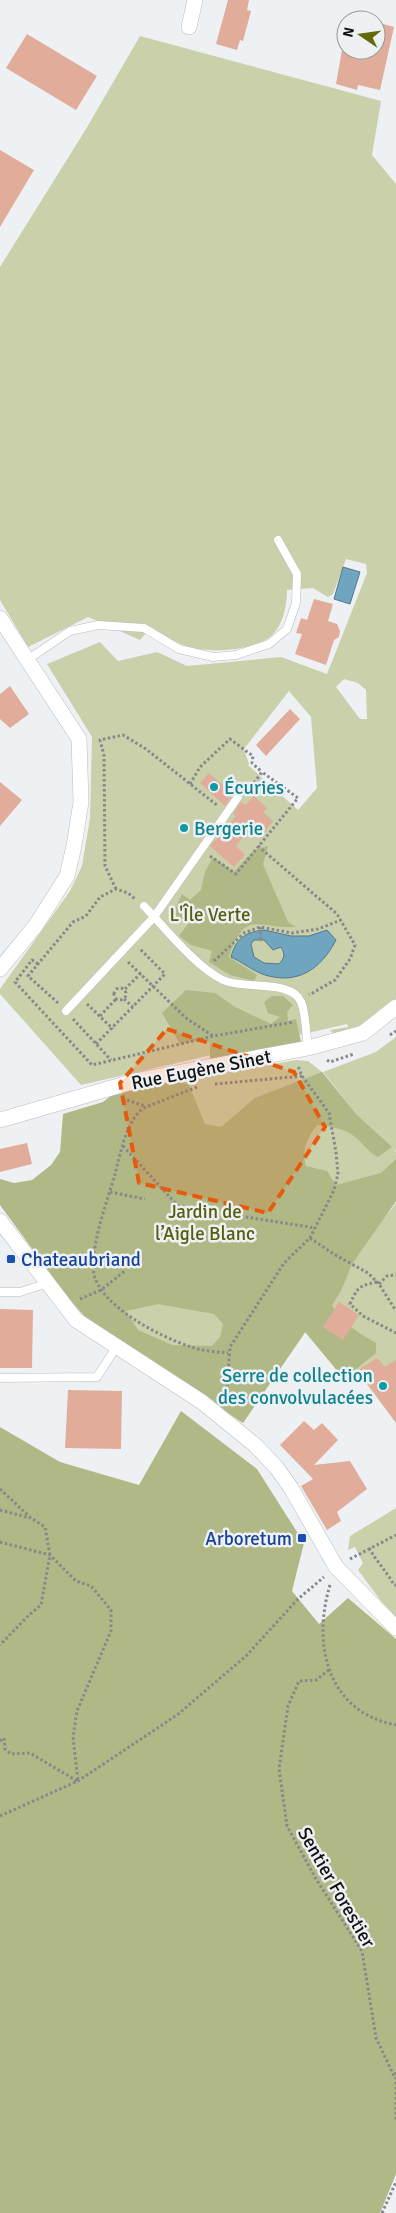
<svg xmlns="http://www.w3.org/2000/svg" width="396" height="2213" font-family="Signika,sans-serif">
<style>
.green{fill:#cad0aa;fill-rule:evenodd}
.forest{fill:#b0b886;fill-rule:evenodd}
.water{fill:#6fa5be;stroke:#53798b;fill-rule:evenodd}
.building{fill:#e1ac9a}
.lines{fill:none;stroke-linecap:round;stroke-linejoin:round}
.service-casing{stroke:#babcbf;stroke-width:9}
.minor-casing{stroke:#babcbf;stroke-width:16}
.path{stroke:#86888a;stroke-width:3;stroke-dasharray:2.5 2.5;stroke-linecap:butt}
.service{stroke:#fff;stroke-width:8}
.minor{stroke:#fff;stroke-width:15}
.marked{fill:#e8590c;fill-opacity:0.2;stroke:#e8590c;stroke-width:4;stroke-dasharray:10 6;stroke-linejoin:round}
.culture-dot{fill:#0f9aa8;stroke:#eef1f4;stroke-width:2}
.transit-dot{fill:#1a4fb4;stroke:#eef1f4;stroke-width:2}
.labels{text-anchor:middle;stroke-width:5;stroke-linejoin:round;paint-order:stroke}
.culture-label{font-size:19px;fill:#0d838f;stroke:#eef1f4;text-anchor:start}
.park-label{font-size:19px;fill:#555d0e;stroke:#eef1f4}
.street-label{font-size:19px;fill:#111113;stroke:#eef1f4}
.transit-label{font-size:19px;fill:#164399;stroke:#eef1f4;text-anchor:start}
</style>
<rect width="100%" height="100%" fill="#eef1f4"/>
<path class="green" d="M140,36L381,101L372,155L396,184V1000L361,1030L335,1035L330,1030L348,1027L347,1024L81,1085L0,994V989L70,891L82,866L90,818L92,737L47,664L100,642L118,661L157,652L187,666L281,657L327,674L367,573L366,564L346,559L333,594L328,597L313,588L287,590C287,605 283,626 271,636C255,650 216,652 196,649C179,646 165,636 151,627L140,640L88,617L28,647L0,600V267L86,129ZM344,679L358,683L366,690L367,719H360L336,687ZM289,691L311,717L317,788L298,810L248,765L249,764L244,749Z
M396,1037V1151L393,1149L396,1152V1201L385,1217L396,1203V1423L316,1317L243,1423L87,1319L58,1282L112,1095L177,1081L296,1060L308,1061L322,1072L356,1114L391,1148L356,1114L323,1072L376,1052Z
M396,1508V1617L381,1601L358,1570L363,1563L355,1547L348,1550L350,1536Z"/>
<path class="forest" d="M268,846L263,864L288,922L296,927C258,929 245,908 229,957L257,975L254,981L230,975L209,962L212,951L191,945L179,936L191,920L174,918L175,909L182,894L190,900L201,890L205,872L213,857L234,872L254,850Z
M186,990L215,993L235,1007L271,1024L280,1017L268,1013L264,1002L272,996H283L293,1005L287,1012L288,1021L296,1019L302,1046L210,1062V1043L199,1040L180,1044L162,1013Z
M322,1072L356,1114L392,1147L378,1157C367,1152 362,1141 351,1134C341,1128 328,1126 317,1125C307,1138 301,1150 306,1166L327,1171L336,1185L381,1173L396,1159V1201L352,1264L341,1291L332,1305C341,1323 359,1333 376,1343V1353L344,1379L305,1332L243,1423L87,1319L69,1299L0,1205V1179L14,1183L32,1180L51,1165L60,1152L63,1114L103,1102L112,1095L177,1081L189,1085L205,1124L221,1127L255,1098ZM158,1304L214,1314L223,1324L220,1337L212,1346L172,1345L138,1330L126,1311Z
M181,1411L257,1469L304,1543L292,1591L319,1624L348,1598L396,1639V2174L380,2213H0V1427L60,1462L139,1485Z"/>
<path class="water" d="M343,567L360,572L350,604L334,599Z
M264,930L291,936H309L327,930L336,940C321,969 298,985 265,975C253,971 242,962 231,957C236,938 246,932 264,930ZM254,940H264L273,950L281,947C285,954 285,958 279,964L264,963L254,957L251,944Z"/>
<path class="building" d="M228,0H249L247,10L251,11L243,41L240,40L237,50L216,44Z
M376,22L394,27L380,90L358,85L357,90L336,84L342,50H376Z
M27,34L97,76L76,110L6,68Z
M0,150L34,170L0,227Z
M314,599L333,604L328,621L337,624L340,631L339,637L334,640L326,665L295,654L302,634L296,633L301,618L307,620Z
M10,686L29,714L10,728L0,719V694Z
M290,709L300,719L266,756L256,745Z
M209,773L233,794L225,806L200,783Z
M0,782L22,800L0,826Z
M254,796L267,808L263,812L273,821L263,834L252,825L236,846L245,855L234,867L210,846L236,816L233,814L241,802L245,805Z
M27,1143L32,1164L0,1172V1149Z
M339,1302L359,1315L343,1340L323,1327Z
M0,1309L33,1310L32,1368H0Z
M377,1358L385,1367L396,1360V1423L358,1370Z
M68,1390L122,1391L121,1449L65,1448Z
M304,1421L314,1430L322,1423L338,1440L314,1465L350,1461L367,1489L337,1512L341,1521L327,1530L301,1486L313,1479L280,1445Z"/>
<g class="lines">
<defs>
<path id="service" d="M27,660L70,631L98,625L144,628L179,649L213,657L236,655L269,644L287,629L296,603L297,574L278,540
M144,906C165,928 196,967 223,980C243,990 292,979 301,1002C306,1013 306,1035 308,1048
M66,1011L154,917L238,797
M0,1292H20L48,1283
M0,1378L97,1377L117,1346"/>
<path id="minor" d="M189,27L195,0
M0,618L79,739L81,802L74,846L67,876L36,925L0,969
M0,1120L139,1080L308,1048L363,1033L396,1007
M0,1221L76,1320L202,1402L255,1445L276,1467L291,1488L336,1567L396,1628"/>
</defs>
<use href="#service" class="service-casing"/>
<use href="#minor" class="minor-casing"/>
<path class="path" d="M190,784L200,767L230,739L253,756L252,763L262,772
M258,846L337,914L355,945L350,959L335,980L309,995
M210,856L236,874L298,798L262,772L248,791
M116,889L105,866L104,755L100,740L123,735L146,749L218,806
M260,927L261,942
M214,961L244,933L260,927L292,933L318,929L341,920
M128,962L186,1018L213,1036
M38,964L32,960L15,982L92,1065L214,1036L293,1022
M114 994a6 6 0 1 1 12 0a6 6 0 1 1-12 0Z
M125,989L141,973
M124,999L133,1007
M58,1003L28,976L73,922L86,916L100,897L116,889L128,893L135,899
M87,1004L113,1029
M100,1016L116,999
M73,1019L111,1060
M390,1035L396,1031
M96,1044L165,974L139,948
M327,1060L330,1062L354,1054
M215,1084L302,1076
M197,1087L146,1107C127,1116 120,1155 115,1174C108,1199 89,1249 94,1274C101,1307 161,1337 191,1347C203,1351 216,1352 228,1353
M127,1100L145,1106
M123,1146L178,1206L315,1228
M110,1192L145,1199
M310,1238L332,1253L368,1273L379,1284L396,1311
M377,1282C358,1286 358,1287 350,1304L363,1316L396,1333
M379,1284L387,1276L396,1275
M80,1299L101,1290L126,1270
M226,1401L230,1347L284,1263L310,1238L334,1190L338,1174L336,1152L329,1113L302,1076L298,1066
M0,1489L31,1518L45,1527L50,1555L41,1605L30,1614L0,1645
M0,1510L30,1518
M0,1542L50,1555L76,1581L91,1586L111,1610V1631L77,1711L73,1737L78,1781
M369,1548C377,1562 387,1572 394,1585H396
M350,1559L396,1535
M330,1585C312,1644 327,1712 396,1725
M329,1670L316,1680L299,1681L288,1706L279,1769L287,1826L316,1879L362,1951L376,2038L395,2078
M0,1741L4,1738L5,1749L11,1754L30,1753L77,1781
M0,1816L78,1781L177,1715L246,1656L298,1599L324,1577
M396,2072V2120
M382,2213L396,2182"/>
<use href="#service" class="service"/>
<use href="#minor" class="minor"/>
</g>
<path class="marked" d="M167,1029L294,1072L325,1127L268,1213L139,1183L120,1083Z"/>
<g class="culture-dot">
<circle cx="214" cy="787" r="5"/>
<circle cx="184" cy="828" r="5"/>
<circle cx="383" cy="1386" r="5"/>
</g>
<g class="transit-dot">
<rect x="6" y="1254" width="10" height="10" rx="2.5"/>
<rect x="297" y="1533" width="10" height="10" rx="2.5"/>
</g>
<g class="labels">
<g class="culture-label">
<text x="224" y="794">Écuries</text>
<text x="194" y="835">Bergerie</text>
<text x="373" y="1382" text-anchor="end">Serre de collection<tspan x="373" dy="22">des convolvulacées</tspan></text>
</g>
<g class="park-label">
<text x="210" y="921">L'Île Verte</text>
<text x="205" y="1218">Jardin de<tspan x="205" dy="22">l’Aigle Blanc</tspan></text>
</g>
<g class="street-label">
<text transform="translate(201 1069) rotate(-11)" y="7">Rue Eugène Sinet</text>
<text transform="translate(337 1887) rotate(60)" y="7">Sentier Forestier</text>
</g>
<g class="transit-label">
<text x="21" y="1266">Chateaubriand</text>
<text x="292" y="1545" text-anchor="end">Arboretum</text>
</g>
</g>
<g transform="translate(361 35) rotate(283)"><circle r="24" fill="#eef1f4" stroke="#96979a"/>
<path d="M0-4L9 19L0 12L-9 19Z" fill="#62690a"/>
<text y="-8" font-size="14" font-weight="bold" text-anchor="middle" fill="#111113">N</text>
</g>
</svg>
